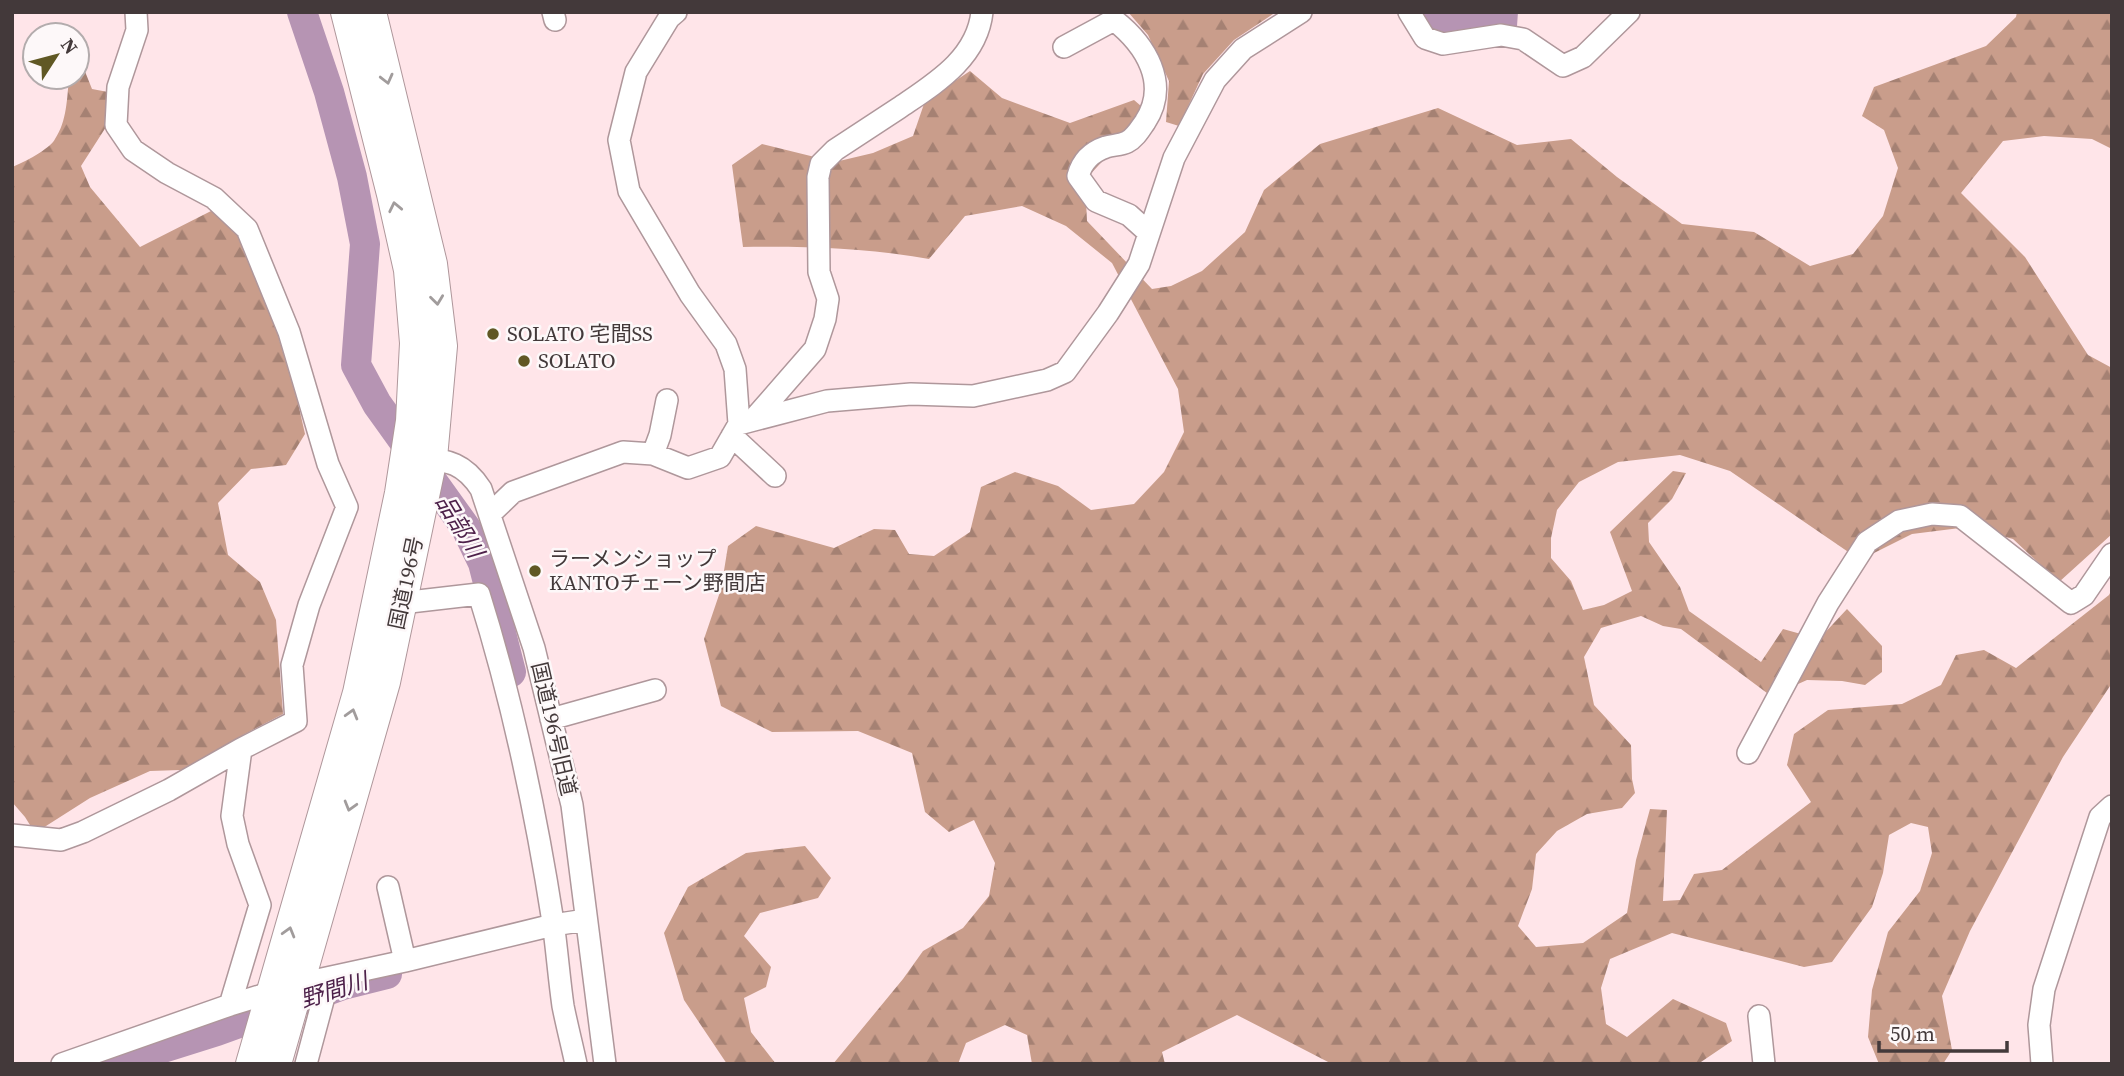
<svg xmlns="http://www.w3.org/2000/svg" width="2124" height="1076" font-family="'Source Serif 4','Noto Sans JP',serif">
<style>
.forest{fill:url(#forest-firs)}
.water{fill:#b694b3}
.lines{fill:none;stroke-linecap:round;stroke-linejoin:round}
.river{stroke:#b694b3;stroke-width:30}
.minor-casing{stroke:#af979b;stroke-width:24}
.highway-casing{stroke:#af979b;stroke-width:32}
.minor{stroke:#fff;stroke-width:21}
.highway{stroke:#fff;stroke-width:30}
.oneway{stroke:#a19c9c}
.poi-dot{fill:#605824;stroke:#fdf8f9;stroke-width:2.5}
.labels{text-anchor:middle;stroke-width:5;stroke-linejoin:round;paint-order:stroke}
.poi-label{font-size:21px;fill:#43393a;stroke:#fdf8f9;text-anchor:start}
.street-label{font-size:21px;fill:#43393a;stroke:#fdf8f9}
.water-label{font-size:23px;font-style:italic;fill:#4d214a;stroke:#fdf8f9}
</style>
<defs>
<pattern id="forest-firs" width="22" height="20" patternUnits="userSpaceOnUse" patternTransform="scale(1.75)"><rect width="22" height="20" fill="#c99d8b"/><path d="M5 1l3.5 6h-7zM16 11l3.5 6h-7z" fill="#a58173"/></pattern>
</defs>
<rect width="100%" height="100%" fill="#ffe5e9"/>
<path class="forest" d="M1128,12H1276L1234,40L1203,74L1179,126L1166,122L1169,81L1148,35Z
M2017,12H2112V149L2092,139L2044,136L2003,141L1961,193L2025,257L2088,355L2112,368V534L2059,582L2013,539L1968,527L1912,534L1860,560L1730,471L1680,455L1618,462L1579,482L1557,510L1551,538V558L1571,581L1583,610L1604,605L1632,591L1610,532L1673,471L1686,473L1672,499L1648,523L1649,542L1680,587L1689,611L1761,662L1783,629L1819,639L1847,609L1882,646V672L1865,685L1842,681L1807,680L1771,696L1681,629L1663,626L1641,616L1601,628L1584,657L1594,705L1631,745L1632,779L1635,793L1622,808L1587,814L1557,831L1536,854L1532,889L1518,926L1536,947L1583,943L1627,913L1636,860L1650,809L1667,810L1663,901L1680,900L1694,874L1722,870L1811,802L1787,765L1794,734L1828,710L1902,704L1941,685L1956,655L1984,650L2016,668L2109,595L2112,589V683L2063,757L1970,931L1942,996L1952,1050L1943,1064H1879L1868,1037L1872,990L1888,932L1920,891L1932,853L1928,827L1911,823L1889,835L1883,873L1872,907L1832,962L1804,967L1672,933L1610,959L1601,988L1606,1024L1627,1037L1673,999L1726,1023L1732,1041L1698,1064H1332L1237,1015L1162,1052L1165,1064H1032L1027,1035L1005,1025L966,1043L958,1064H833L903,979L923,951L963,928L989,896L995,863L974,820L949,832L925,812L912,753L858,731L772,732L721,706L704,639L721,589L728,546L756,526L834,548L874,529L895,530L909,554L934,556L970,532L981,487L1015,472L1058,486L1091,510L1134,504L1164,472L1184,432L1178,389L1112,263L1066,226L1022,206L965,216L929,259C866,248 807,246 743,247L732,165L762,144L835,162L873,153L913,136L925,101L970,71L1002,98L1070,123L1134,100L1148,112L1085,180L1087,221L1152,289L1171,286L1202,271L1245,232L1264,190L1320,144L1438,108L1517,145L1571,139L1617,177L1682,224L1754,232L1810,266L1853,254L1883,216L1898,168L1884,130L1862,116L1874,87L1986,46L2016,17Z
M84,69L92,89L108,92L106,127L81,166L90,187L140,247L213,210L239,234L272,315L298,403L305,434L286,465L251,469L218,503L228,555L260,582L276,620L283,714L232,741L210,769L150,771L90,798L35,833L25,817L12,802V167C23,163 50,149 55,139C67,121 67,98 69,78L77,77V73Z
M805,846L831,878L818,898L760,913L744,936L771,967L766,987L744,998L751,1032L776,1064H727L684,1000L664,933L688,887L746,853Z"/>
<path class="water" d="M1418,12H1518L1517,26C1496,28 1450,41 1432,30C1426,26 1422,18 1418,12Z"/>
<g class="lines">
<path class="river" d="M302,12L329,92L352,177L365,244L356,365L377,404L466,528L483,563L511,672
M112,1064L217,1031L343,985L387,974"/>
<defs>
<path id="minor" d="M136,12L137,30L118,87L116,125L133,150L167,173L214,198L247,229L289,332L328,464L347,507L309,605L292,665L296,721L241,749L232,816L238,844L260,905L230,1005
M553,12L555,20
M1409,12L1425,38L1443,44L1501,35L1523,39L1563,66L1583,57L1629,12
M1064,47L1114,20C1146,45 1170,84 1145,122C1140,129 1135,138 1127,142C1121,145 1113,145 1106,147C1091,152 1082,161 1078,176L1096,201L1129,215L1149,233
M753,420L815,349L825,319L828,299L819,272L818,177L821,164L835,150C856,136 878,122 899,108C934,84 977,59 982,12
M739,424L827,401L911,394L973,396L1047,380L1065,372L1108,313L1139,264L1174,158L1215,80L1243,49L1301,12
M732,436L775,476
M653,454L660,435L667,400
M420,457C449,461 464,463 481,489L534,648L572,805L605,1064
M490,514L513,492L623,452L653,454L688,468L720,457L739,424L735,369L726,344L690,294L629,191L619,140L636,72L669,18L676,12
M401,603L479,594C512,699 536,813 553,922C557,950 559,978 563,1006C567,1026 572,1045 576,1064
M551,719L655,690
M1748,753L1828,603L1867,542L1899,521L1932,514L1960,516L2071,603L2084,595L2112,554
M12,835L61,840L83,832L169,790L241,749
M388,887L405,961
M1759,1016L1764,1064
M62,1064L230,1005L299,984L405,961L553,925L586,920
M306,1064L329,978
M2042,1064L2039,1025L2044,989L2100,817L2112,806"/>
<path id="highway" d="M251,1064L358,693L400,493L411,421L415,343L409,270L392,194L346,12
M276,1064L385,682L432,458L442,346L432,264L371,12"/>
</defs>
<use href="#minor" class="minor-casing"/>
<use href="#highway" class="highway-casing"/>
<use href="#minor" class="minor"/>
<use href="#highway" class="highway"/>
</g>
<defs><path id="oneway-chevron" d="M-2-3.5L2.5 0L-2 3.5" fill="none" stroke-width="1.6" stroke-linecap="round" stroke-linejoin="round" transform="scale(1.75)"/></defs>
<g class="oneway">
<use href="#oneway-chevron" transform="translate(387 79) rotate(76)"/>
<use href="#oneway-chevron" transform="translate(395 207) rotate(-102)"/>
<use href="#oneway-chevron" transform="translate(437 300) rotate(83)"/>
<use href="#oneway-chevron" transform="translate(352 714) rotate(-74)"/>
<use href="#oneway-chevron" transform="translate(350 806) rotate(106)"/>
<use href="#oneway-chevron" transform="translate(289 932) rotate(-74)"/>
</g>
<g class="poi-dot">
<circle cx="493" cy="334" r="7"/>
<circle cx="524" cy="361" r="7"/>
<circle cx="535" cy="571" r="7"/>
</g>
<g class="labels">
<g class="poi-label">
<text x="507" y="341">SOLATO 宅間SS</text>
<text x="538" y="368">SOLATO</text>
<text x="549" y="566">ラーメンショップ<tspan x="549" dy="24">KANTOチェーン野間店</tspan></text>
</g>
<g class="street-label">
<text transform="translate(406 583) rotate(-78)" y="7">国道196号</text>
<text transform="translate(554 729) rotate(77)" y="7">国道196号旧道</text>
</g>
<g class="water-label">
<text transform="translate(460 526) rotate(59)" y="8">品部川</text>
<text transform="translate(334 990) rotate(-17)" y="8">野間川</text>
</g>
</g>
<rect width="2124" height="1076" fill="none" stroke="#43393a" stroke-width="28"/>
<g transform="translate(56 56) rotate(54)"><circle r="33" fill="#fdf8f9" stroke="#b3acad" stroke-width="2"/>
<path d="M0-5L12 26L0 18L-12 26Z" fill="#605824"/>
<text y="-10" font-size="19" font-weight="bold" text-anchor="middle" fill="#43393a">N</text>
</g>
<path d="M1879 1041v10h128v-10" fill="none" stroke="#43393a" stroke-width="3.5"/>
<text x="1890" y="1041" font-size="21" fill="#43393a" stroke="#fdf8f9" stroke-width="5" paint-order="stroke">50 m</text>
</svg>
